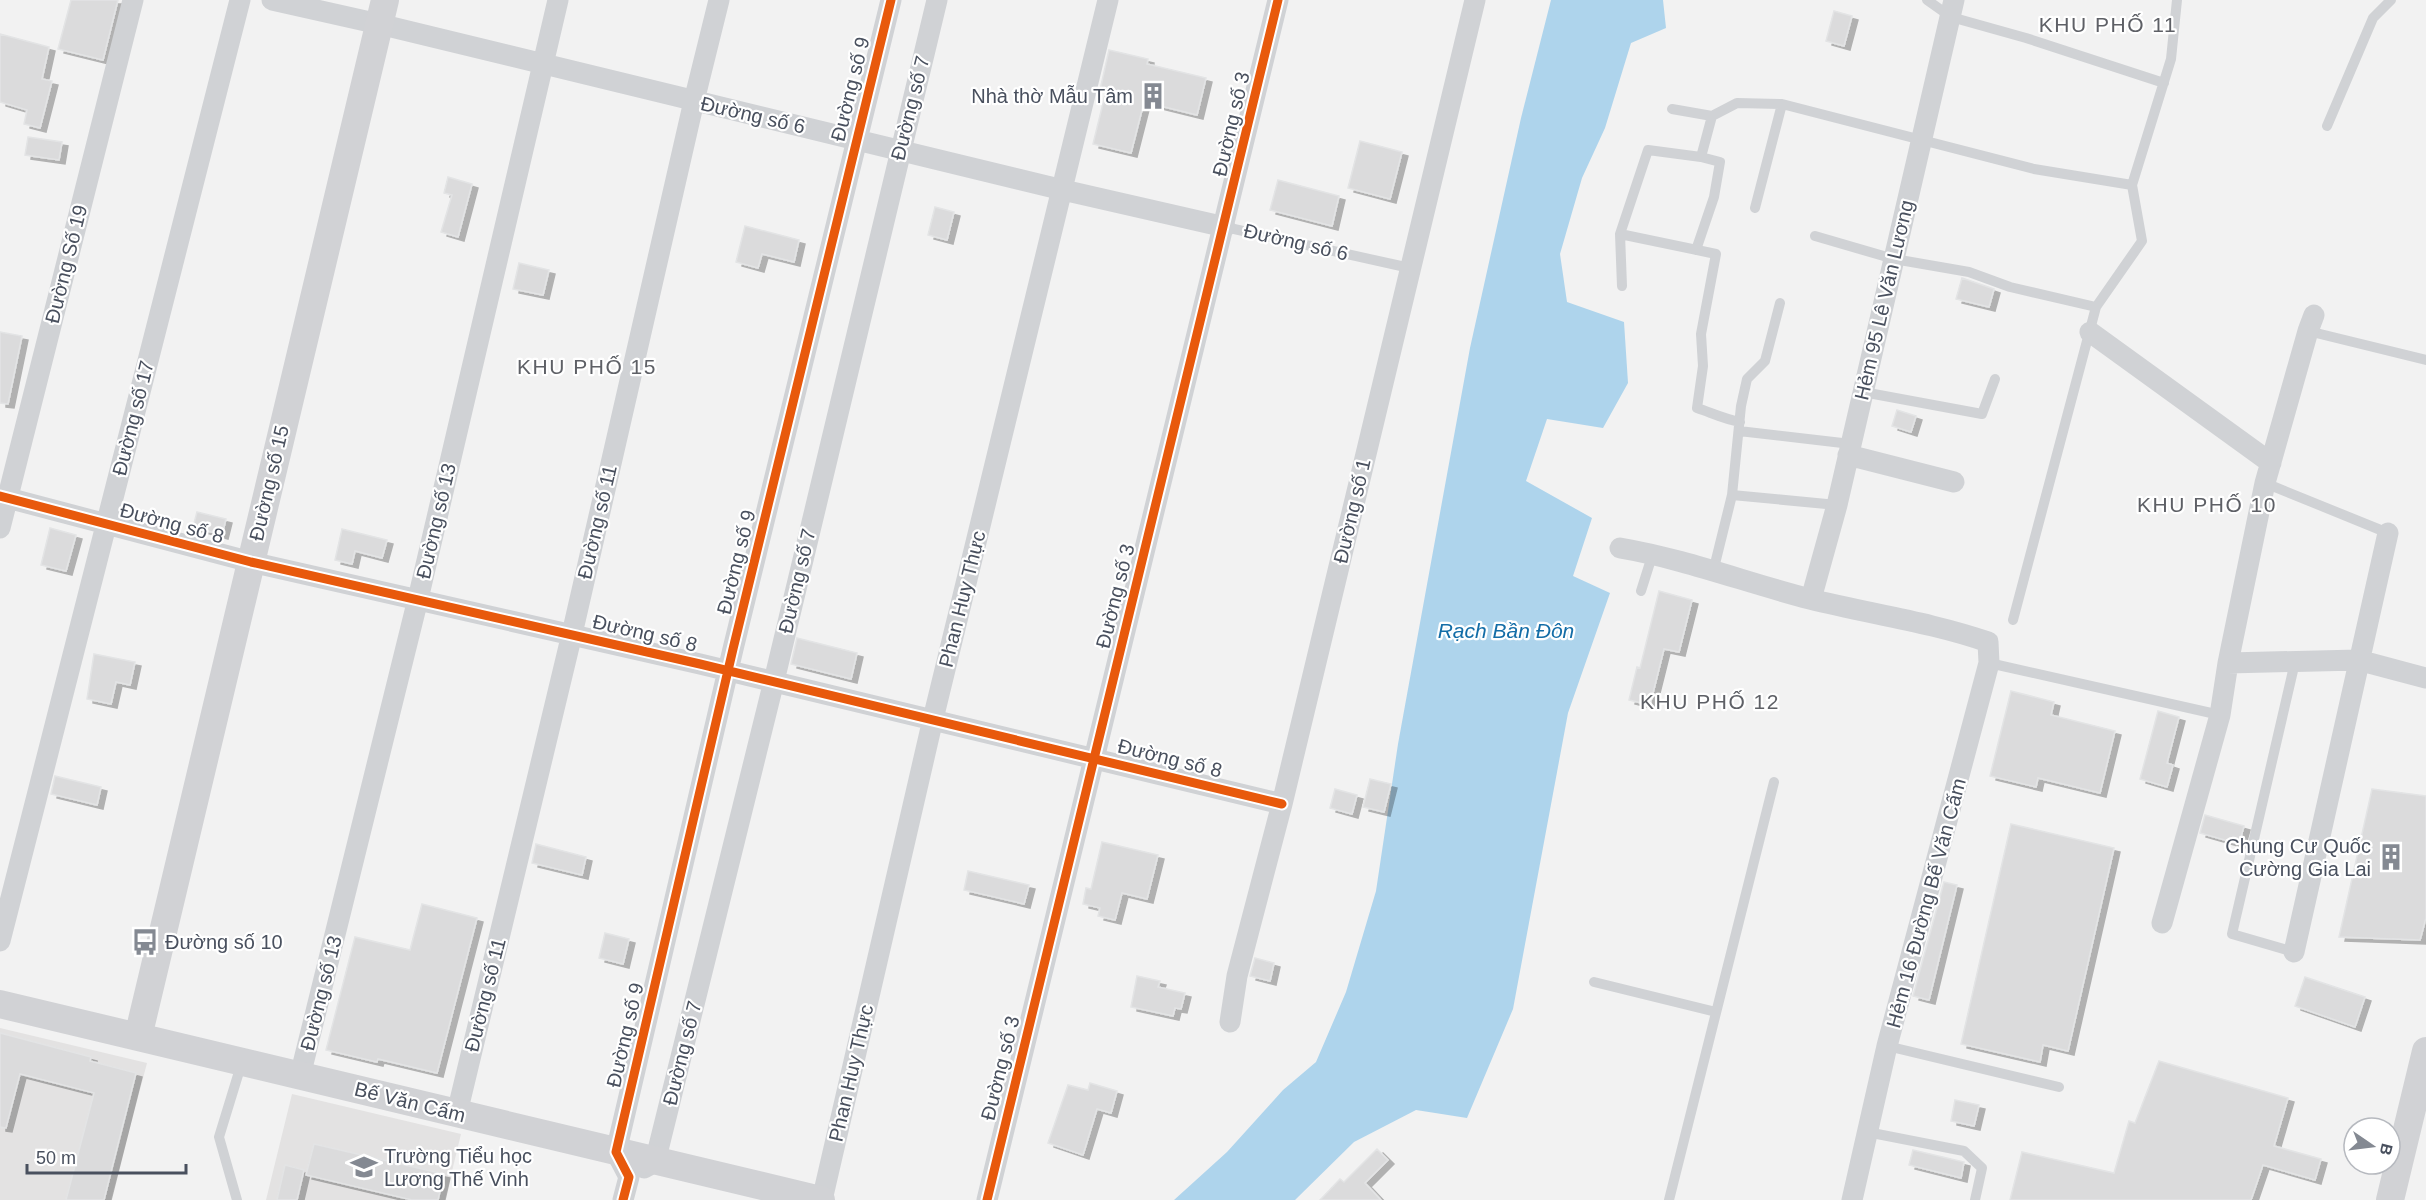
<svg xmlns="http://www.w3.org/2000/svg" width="2426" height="1200" font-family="Arial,sans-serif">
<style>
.education{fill:#e3e2e2}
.water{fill:#aed4ec}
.building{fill:#dbdbdc;stroke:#e3e4e5;stroke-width:1.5;filter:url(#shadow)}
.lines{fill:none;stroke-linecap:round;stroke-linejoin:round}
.lane{stroke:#d0d2d5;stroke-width:10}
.street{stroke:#d0d2d5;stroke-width:21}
.secondary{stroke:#d1d2d5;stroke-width:28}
.cycleway-casing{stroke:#fff;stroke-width:13}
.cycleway{stroke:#e8590c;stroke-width:9}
.labels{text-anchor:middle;stroke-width:4.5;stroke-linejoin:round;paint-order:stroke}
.street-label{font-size:20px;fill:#49505e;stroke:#fff}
.poi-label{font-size:20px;fill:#49505e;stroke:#fff;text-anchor:end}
.neighbourhood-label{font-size:21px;letter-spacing:1.5px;fill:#5e6066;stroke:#fff}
.water-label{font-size:21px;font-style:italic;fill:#136da7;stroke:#fff}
</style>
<defs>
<filter id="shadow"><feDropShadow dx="6" dy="4" stdDeviation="0" flood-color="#0004"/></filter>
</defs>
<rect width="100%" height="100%" fill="#f2f2f2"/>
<path class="education" d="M0,1028L147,1063L111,1200H0Z
M292,1094L461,1134L445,1200H266Z"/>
<path class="water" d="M1551,0H1663L1666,28L1631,43L1605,128L1582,178L1560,254L1567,302L1624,322L1628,383L1603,428L1547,419L1526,481L1592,518L1573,576L1610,593L1568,713L1513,1009L1467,1118L1416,1110L1354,1142L1295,1200H1174L1227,1152L1283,1090L1316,1062L1346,992L1376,891L1398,744L1470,348L1521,118Z"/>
<path class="building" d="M71,0H118L103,60L58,49Z
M1834,11L1852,16L1844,46L1826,41Z
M0,34L49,47L42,79L52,81L40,128L24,124L27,110L0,102Z
M1109,50L1148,59L1147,64L1206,78L1197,115L1144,102L1131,153L1093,144L1106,91L1100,90Z
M28,137L62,142L59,160L25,155Z
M1360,141L1402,152L1390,199L1348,188Z
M448,177L472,184L458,237L441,232L452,195L444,193Z
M1278,180L1339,196L1332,226L1270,210Z
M935,207L954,212L947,240L928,235Z
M745,226L799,240L794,262L762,254L758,268L736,262Z
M519,263L549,270L543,295L513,289Z
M1962,278L1994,289L1989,307L1956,299Z
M0,332L22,336L8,404L0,403Z
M1897,410L1916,416L1911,432L1892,426Z
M197,512L226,519L222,535L193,527Z
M50,528L76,535L66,571L41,565Z
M342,529L387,540L382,558L355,551L352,564L335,560Z
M1659,591L1692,600L1679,652L1664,649L1650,705L1629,700L1637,667L1640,668Z
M797,638L857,653L851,679L791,664Z
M94,654L135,662L130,685L116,682L111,704L87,699Z
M2011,691L2054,702L2051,715L2115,731L2100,793L2038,778L2036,787L1990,776Z
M2158,711L2179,717L2167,763L2173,765L2167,787L2140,779Z
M55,776L101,787L97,805L51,794Z
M1370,779L1391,784L1384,812L1363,807Z
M1335,789L1357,795L1352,814L1330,808Z
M2372,789L2426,796V918L2420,940L2339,937Z
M2205,815L2244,826L2239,844L2200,833Z
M2011,824L2114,848L2068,1051L2043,1045L2040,1062L1961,1044Z
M1102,842L1158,855L1147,899L1122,893L1115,920L1098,916L1100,908L1083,904L1086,888L1091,889Z
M536,844L586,857L582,875L532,863Z
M968,871L1029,885L1024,904L964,890Z
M1944,882L1957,885L1929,1000L1913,996Z
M422,904L477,918L437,1073L378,1059L377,1062L326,1050L355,937L410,950Z
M605,933L629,939L623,964L599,958Z
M1255,958L1274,963L1270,981L1250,976Z
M1137,976L1160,981L1158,987L1185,993L1181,1009L1175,1008L1173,1016L1131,1007Z
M2305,977L2365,997L2355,1027L2295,1006Z
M0,1033L91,1057L90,1061L136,1073L104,1200H66L94,1093L20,1074L6,1128L0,1127Z
M2159,1061L2288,1098L2274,1146L2321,1159L2315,1180L2263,1165L2251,1200H2010L2022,1152L2114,1173L2129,1121L2135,1123Z
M1090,1083L1117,1091L1111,1113L1097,1109L1083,1155L1048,1143L1068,1085L1088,1090Z
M1955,1100L1979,1105L1974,1126L1951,1121Z
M314,1144L444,1174L438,1200H412L306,1175Z
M1377,1149L1388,1160L1365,1183L1381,1200H1320L1340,1179L1344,1182Z
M1913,1150L1964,1162L1961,1178L1909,1165Z
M285,1165L304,1170L297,1200H277Z"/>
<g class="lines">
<path class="lane" d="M1927,0L1951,17L2026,38L2164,83
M1672,109L1712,116L1737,103L1782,104L2034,169L2132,185
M2327,126L2373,18L2391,0
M1701,157L1712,116
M1755,208L1782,104
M1225,227L1410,268
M1620,234L1716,254L1701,334L1703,366L1697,408C1712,413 1724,419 1740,422
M1815,236L1894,259L1969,272L2010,287L2096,307
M1622,286L1620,234L1648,150L1701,157L1720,162L1714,197L1696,250
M2308,331L2426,360
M1863,392L1982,414L1995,379
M1739,431L1851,444
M2265,483L2388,533
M1732,495L1837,505
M1713,572L1732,495L1741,406L1747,379L1765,361L1780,303
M1641,591L1653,553
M2013,620L2096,307L2142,241L2132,185L2171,59L2177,0
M1989,663L2220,715
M2294,952L2232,934L2295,662
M1594,982L1716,1012
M1887,1046L2059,1087
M1867,1132L1964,1151L1982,1168L1975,1200
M237,1200L219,1137L242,1062
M1669,1200L1774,782"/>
<path class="street" d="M272,0L379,24L1063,190L1225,227
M2090,332L2271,463
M1848,455L1954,482
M0,496L251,562L700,664L1282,804
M0,528L133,0
M1620,548C1685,559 1747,583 1810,599C1870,614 1930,622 1988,642L1989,663L1887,1046L1852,1200
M1811,599L1837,505L1954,0
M2228,663L2358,660L2426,678
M2162,923L2220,715L2228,663L2265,483L2308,331L2314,315
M0,941L240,0
M2294,952L2388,533
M1230,1022L1237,976L1282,804L1475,0
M300,1076L418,599L558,0
M457,1113L572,634L694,101L719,0
M644,1168L655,1162L774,681L937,0
M623,1200L629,1177L616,1152L733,649L891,0
M822,1200L933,719L1108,0
M987,1200L1278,0"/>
<path class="secondary" d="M0,1004L821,1200
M138,1037L385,0
M2390,1200L2426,1051"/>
<defs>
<path id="cycleway" d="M0,496L251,562L700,664L1282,804
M623,1200L629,1177L616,1152L733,649L891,0
M987,1200L1278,0"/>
</defs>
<use href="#cycleway" class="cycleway-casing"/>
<use href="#cycleway" class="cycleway"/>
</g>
<defs>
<symbol id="building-bare" viewBox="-9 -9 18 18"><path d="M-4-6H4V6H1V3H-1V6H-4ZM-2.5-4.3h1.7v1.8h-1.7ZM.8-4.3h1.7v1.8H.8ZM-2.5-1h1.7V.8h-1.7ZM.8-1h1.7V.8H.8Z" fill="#848992" stroke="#fff" stroke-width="2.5" paint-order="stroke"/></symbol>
<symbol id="bus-bare" viewBox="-9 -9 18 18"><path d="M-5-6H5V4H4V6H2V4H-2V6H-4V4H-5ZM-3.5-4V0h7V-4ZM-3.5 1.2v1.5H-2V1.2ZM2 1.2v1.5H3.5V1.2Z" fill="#848992" stroke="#fff" stroke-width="2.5" paint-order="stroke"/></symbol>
<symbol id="school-bare" viewBox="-9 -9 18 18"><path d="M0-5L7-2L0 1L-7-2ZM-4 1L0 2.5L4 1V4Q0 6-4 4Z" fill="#848992" stroke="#fff" stroke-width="2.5" paint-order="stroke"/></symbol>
</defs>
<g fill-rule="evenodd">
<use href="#building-bare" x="1134" y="77" width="38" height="38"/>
<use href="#building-bare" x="2372" y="838" width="38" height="38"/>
<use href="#bus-bare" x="126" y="923" width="38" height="38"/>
<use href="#school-bare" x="345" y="1148" width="38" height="38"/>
</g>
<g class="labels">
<g class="street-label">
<text transform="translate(850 89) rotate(-76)" y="7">Đường số 9</text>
<text transform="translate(910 108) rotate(-76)" y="7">Đường số 7</text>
<text transform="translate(753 115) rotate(13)" y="7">Đường số 6</text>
<text transform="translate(1231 124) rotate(-77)" y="7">Đường số 3</text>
<text transform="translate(1296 242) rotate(13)" y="7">Đường số 6</text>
<text transform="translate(66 264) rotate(-76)" y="7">Đường Số 19</text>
<text transform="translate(1884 300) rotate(-77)" y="7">Hẻm 95 Lê Văn Lương</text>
<text transform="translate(133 418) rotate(-76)" y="7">Đường số 17</text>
<text transform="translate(269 483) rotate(-77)" y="7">Đường số 15</text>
<text transform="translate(1352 511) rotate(-77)" y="7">Đường số 1</text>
<text transform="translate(436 521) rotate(-77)" y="7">Đường số 13</text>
<text transform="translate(597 522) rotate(-77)" y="7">Đường số 11</text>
<text transform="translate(172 523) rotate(15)" y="7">Đường số 8</text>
<text transform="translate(736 562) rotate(-76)" y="7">Đường số 9</text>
<text transform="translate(797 581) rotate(-77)" y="7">Đường số 7</text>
<text transform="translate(1115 596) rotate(-76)" y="7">Đường số 3</text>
<text transform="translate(962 599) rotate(-76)" y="7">Phan Huy Thực</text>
<text transform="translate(645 633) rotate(13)" y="7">Đường số 8</text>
<text transform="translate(1170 758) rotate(14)" y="7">Đường số 8</text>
<text transform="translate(1926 903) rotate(-75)" y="7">Hẻm 16 Đường Bế Văn Cấm</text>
<text transform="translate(321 993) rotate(-76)" y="7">Đường số 13</text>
<text transform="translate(485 995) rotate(-76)" y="7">Đường số 11</text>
<text transform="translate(625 1035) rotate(-77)" y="7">Đường số 9</text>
<text transform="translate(682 1053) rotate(-76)" y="7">Đường số 7</text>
<text transform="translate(1000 1068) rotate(-76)" y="7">Đường số 3</text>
<text transform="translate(851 1073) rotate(-77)" y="7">Phan Huy Thực</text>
<text transform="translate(410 1102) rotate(14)" y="7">Bế Văn Cấm</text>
</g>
<g class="poi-label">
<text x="1133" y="103">Nhà thờ Mẫu Tâm</text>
<text x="2371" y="853">Chung Cư Quốc<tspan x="2371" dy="23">Cường Gia Lai</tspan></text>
<text x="165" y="949" text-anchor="start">Đường số 10</text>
<text x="384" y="1163" text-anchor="start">Trường Tiểu học<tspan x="384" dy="23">Lương Thế Vinh</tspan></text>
</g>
<g class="neighbourhood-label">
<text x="2108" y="32">KHU PHỐ 11</text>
<text x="587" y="374">KHU PHỐ 15</text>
<text x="2207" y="512">KHU PHỐ 10</text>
<text x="1710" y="709">KHU PHỐ 12</text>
</g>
<g class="water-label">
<text x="1506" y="638">Rạch Bần Đôn</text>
</g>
</g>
<g transform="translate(2372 1146) rotate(104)"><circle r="28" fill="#ffffff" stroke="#b6b9bf" stroke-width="1.5"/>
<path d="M0-4.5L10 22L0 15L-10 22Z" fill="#848992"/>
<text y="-9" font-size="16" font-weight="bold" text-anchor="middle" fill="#49505e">B</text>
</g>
<path d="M27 1164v9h159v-9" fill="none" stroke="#49505e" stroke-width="3"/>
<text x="36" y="1164" font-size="18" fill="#49505e" stroke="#ffffff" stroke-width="4.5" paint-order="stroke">50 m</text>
</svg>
